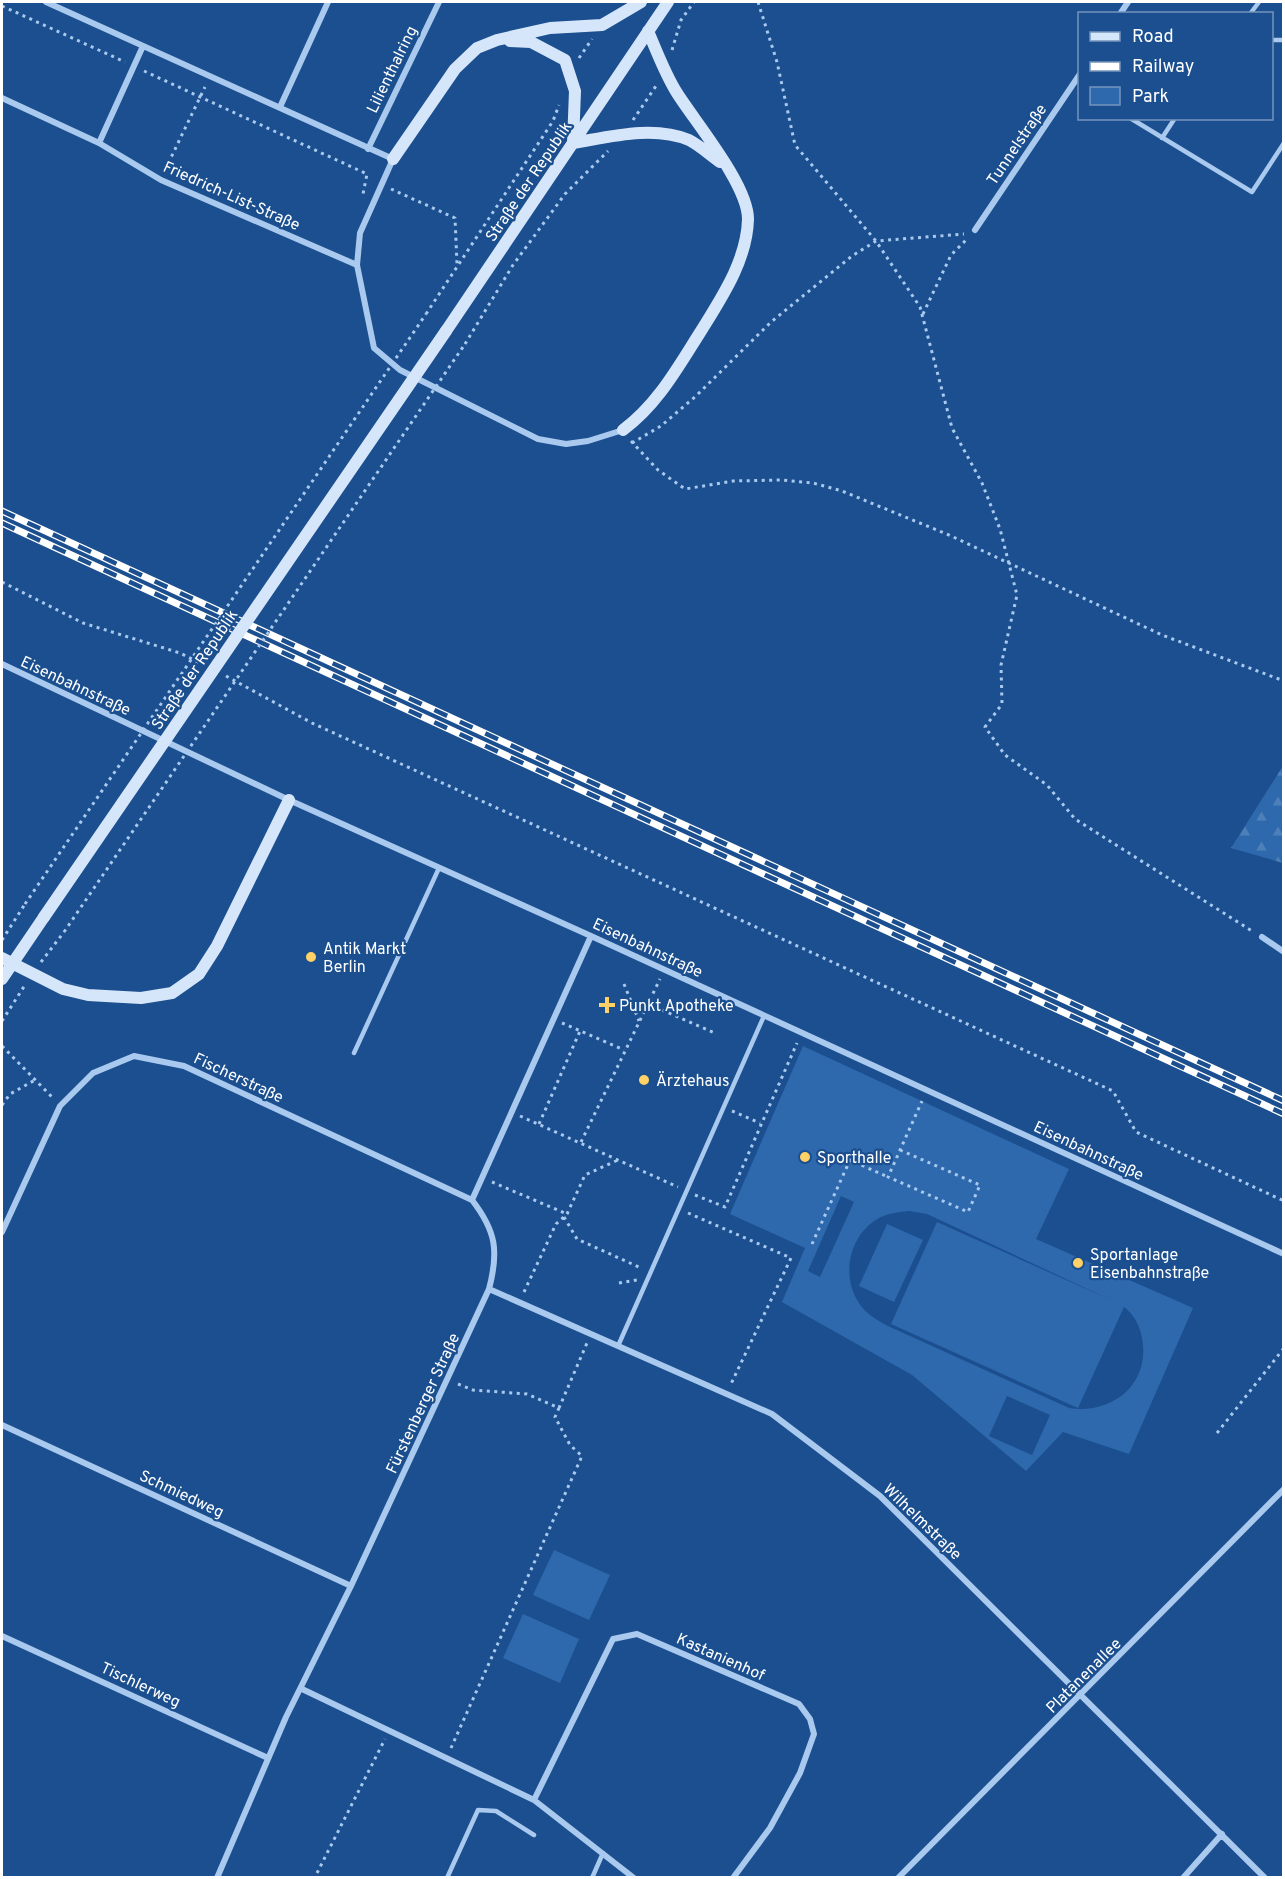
<svg xmlns="http://www.w3.org/2000/svg" width="1285" height="1879" font-family="Overpass,sans-serif">
<style>
.green{fill:#2e69ad;fill-rule:evenodd}
.forest{fill:url(#forest-firs)}
.lines{fill:none;stroke-linecap:round;stroke-linejoin:round}
.path{stroke:#a9c9ee;stroke-width:3;stroke-dasharray:3 4.5;stroke-linecap:butt}
.service{stroke:#a9c9ee;stroke-width:4.5}
.minor{stroke:#a9c9ee;stroke-width:6}
.secondary{stroke:#d6e6fa;stroke-width:12}
.rail-casing{stroke:#fff;stroke-width:7}
.rail{stroke:#1b4f8f;stroke-width:4.5;stroke-dasharray:14;stroke-linecap:butt}
.path-bridge{stroke:#a9c9ee;stroke-width:3;stroke-dasharray:3 4.5;stroke-linecap:butt}
.secondary-bridge{stroke:#d6e6fa;stroke-width:12}
.poi-dot{fill:#ffd166;stroke:#1b4f8f;stroke-width:2}
.labels{text-anchor:middle;stroke-width:4.5;stroke-linejoin:round;paint-order:stroke}
.street-label{font-size:16px;fill:#fff;stroke:#1b4f8f}
.poi-label{font-size:16px;fill:#fff;stroke:#1b4f8f;text-anchor:start}
</style>
<defs>
<pattern id="forest-firs" width="22" height="20" patternUnits="userSpaceOnUse" patternTransform="scale(1.5)"><rect width="22" height="20" fill="#2e69ad"/><path d="M5 1l3.5 6h-7zM16 11l3.5 6h-7z" fill="#4d80b9"/></pattern>
</defs>
<rect width="100%" height="100%" fill="#1b4f8f"/>
<path class="green" d="M803,1046L1069,1169L1036,1239L1193,1308L1129,1454L1063,1432L1026,1471L912,1375L782,1302L805,1248L730,1214ZM841,1196L854,1202L820,1277L808,1271ZM909,1211L927,1214L1113,1301L937,1222L891,1324L1078,1408L1124,1307C1134,1314 1140,1327 1142,1338C1151,1385 1111,1415 1069,1408L888,1326C877,1320 866,1314 859,1303C840,1275 850,1232 881,1217C890,1213 900,1212 909,1211ZM1007,1396L1050,1415L1032,1455L989,1436Z
M887,1224L923,1240L894,1302L859,1286Z
M554,1550L610,1575L589,1620L533,1595Z
M523,1614L579,1639L560,1683L503,1658Z"/>
<path class="forest" d="M1283,766V863L1231,848Z"/>
<g class="lines">
<path class="path" d="M758,2L777,62L795,145L876,241L920,307L952,428L982,483L1000,529L1017,595L1001,665L1002,704L985,727L1005,755L1047,785L1075,819L1252,931
M2,6L125,62
M672,50L681,20L694,2
M579,58L592,39
M144,71L367,174L363,194
M633,120L656,86
M165,170L205,87
M391,189L455,218L457,264
M426,314L553,121L559,105
M923,314L951,255L968,238
M465,344L513,265L565,194L608,151
M631,441L658,470L685,489L733,481L782,480L813,483L842,491L949,535L1162,635L1284,681
M632,443L661,426L696,396L771,322L852,256L876,241L964,234
M2,582L83,623L180,653L202,664
M226,676L312,723L1113,1091L1136,1132L1284,1201
M2,940L25,904
M41,962L64,932
M624,984L639,1021
M648,1004L715,1033
M2,1021L25,985
M562,1023L624,1050
M2,1046L53,1098
M2,1105L10,1094L35,1080
M732,1111L760,1123
M520,1116L678,1187
M539,1124L580,1031
M581,1142L660,979
M900,1150L980,1185L968,1212L888,1177L922,1101
M492,1182L567,1214
M695,1195L725,1207L797,1043
M688,1213L791,1258L731,1384
M564,1217L577,1239L641,1268
M812,1244L850,1160L888,1177
M619,1283L637,1280
M524,1292L556,1224L567,1214L585,1175L618,1160
M458,1384L473,1390L527,1394L559,1408L587,1343
M1217,1433L1284,1348
M451,1748L582,1456L570,1445L555,1417L559,1408
M317,1873L385,1739"/>
<path class="service" d="M1250,14L1259,2
M1272,40H1284
M1130,118L1252,192L1284,143
M1162,138L1175,118
M354,1053L439,868
M618,1346L764,1016
M447,1878L478,1810L496,1811L534,1835
M592,1878L603,1853"/>
<path class="minor" d="M46,2L393,159L360,233L357,265L374,348L400,370L538,439L566,444L588,441L623,430
M1120,14L1128,2
M2,98L99,143L161,180L357,265
M280,107L328,2
M99,143L143,46
M368,149L439,2
M975,230L1080,74
M2,664L289,800L591,936L1284,1254
M1262,937L1284,952
M2,1232L60,1106L93,1073L134,1056L184,1066L472,1200
M489,1289L772,1414L880,1496L1265,1878
M2,1425L351,1586
M2,1636L268,1758
M302,1689L534,1800L634,1878
M534,1800L613,1639L637,1634L799,1704L810,1719L814,1734L800,1773L770,1828L733,1878
M217,1878L286,1717L351,1586L489,1289C499,1251 496,1231 472,1200L591,936
M898,1878L1284,1489
M1183,1878L1222,1834"/>
<path class="secondary" d="M510,41L531,42L565,60L575,91L573,143
M573,143C609,137 653,125 689,140C699,145 710,155 720,162
M393,159L455,69L477,48L497,40L550,28L602,25L641,2
M446,331L668,2
M623,430C658,404 678,367 701,331C722,297 747,260 748,219C748,185 696,123 677,93C665,74 657,52 648,31
M2,958L63,989L88,995L141,998L172,993L199,974L217,946L289,800
M2,979L44,917"/>
<defs>
<path id="rail" d="M2,511L1284,1101
M2,523L1284,1114"/>
</defs>
<use href="#rail" class="rail-casing"/>
<use href="#rail" class="rail"/>
<path class="path-bridge" d="M25,904L426,314
M64,932L465,344"/>
<path class="secondary-bridge" d="M44,917L446,331"/>
</g>
<g class="poi-dot">
<circle cx="311" cy="957" r="6"/>
<path d="M604 996h6v6h6v6h-6v6h-6v-6h-6v-6h6z"/>
<circle cx="644" cy="1080" r="6"/>
<circle cx="805" cy="1157" r="6"/>
<circle cx="1078" cy="1263" r="6"/>
</g>
<g class="labels">
<g class="street-label">
<text transform="translate(391 69) rotate(-64)" y="6">Lilienthalring</text>
<text transform="translate(1016 144) rotate(-56)" y="6">Tunnelstraße</text>
<text transform="translate(528 181) rotate(-56)" y="6">Straße der Republik</text>
<text transform="translate(232 195) rotate(24)" y="6">Friedrich-List-Straße</text>
<text transform="translate(194 669) rotate(-56)" y="6">Straße der Republik</text>
<text transform="translate(76 685) rotate(25)" y="6">Eisenbahnstraße</text>
<text transform="translate(648 947) rotate(25)" y="6">Eisenbahnstraße</text>
<text transform="translate(239 1077) rotate(25)" y="6">Fischerstraße</text>
<text transform="translate(1089 1150) rotate(25)" y="6">Eisenbahnstraße</text>
<text transform="translate(422 1403) rotate(-65)" y="6">Fürstenberger Straße</text>
<text transform="translate(182 1493) rotate(25)" y="6">Schmiedweg</text>
<text transform="translate(923 1521) rotate(44)" y="6">Wilhelmstraße</text>
<text transform="translate(721 1656) rotate(24)" y="6">Kastanienhof</text>
<text transform="translate(1083 1675) rotate(-45)" y="6">Platanenallee</text>
<text transform="translate(141 1684) rotate(25)" y="6">Tischlerweg</text>
</g>
<g class="poi-label">
<text x="323" y="954">Antik Markt<tspan x="323" dy="18">Berlin</tspan></text>
<text x="619" y="1011">Punkt Apotheke</text>
<text x="656" y="1086">Ärztehaus</text>
<text x="817" y="1163">Sporthalle</text>
<text x="1090" y="1260">Sportanlage<tspan x="1090" dy="18">Eisenbahnstraße</tspan></text>
</g>
</g>
<rect width="1285" height="1879" fill="none" stroke="#ffffff" stroke-width="6"/>
<rect x="1078" y="12" width="195" height="108" fill="#1b4f8f" stroke="#7695bc" stroke-width="1.5"/>
<rect x="1090" y="32" width="30" height="9" fill="#d6e6fa" stroke="#7695bc" stroke-width="1.5"/>
<text x="1132" y="42" font-size="18" fill="#ffffff">Road</text>
<rect x="1090" y="62" width="30" height="9" fill="#ffffff" stroke="#7695bc" stroke-width="1.5"/>
<text x="1132" y="72" font-size="18" fill="#ffffff">Railway</text>
<rect x="1090" y="87" width="30" height="18" fill="#2e69ad" stroke="#7695bc" stroke-width="1.5"/>
<text x="1132" y="102" font-size="18" fill="#ffffff">Park</text>
</svg>
